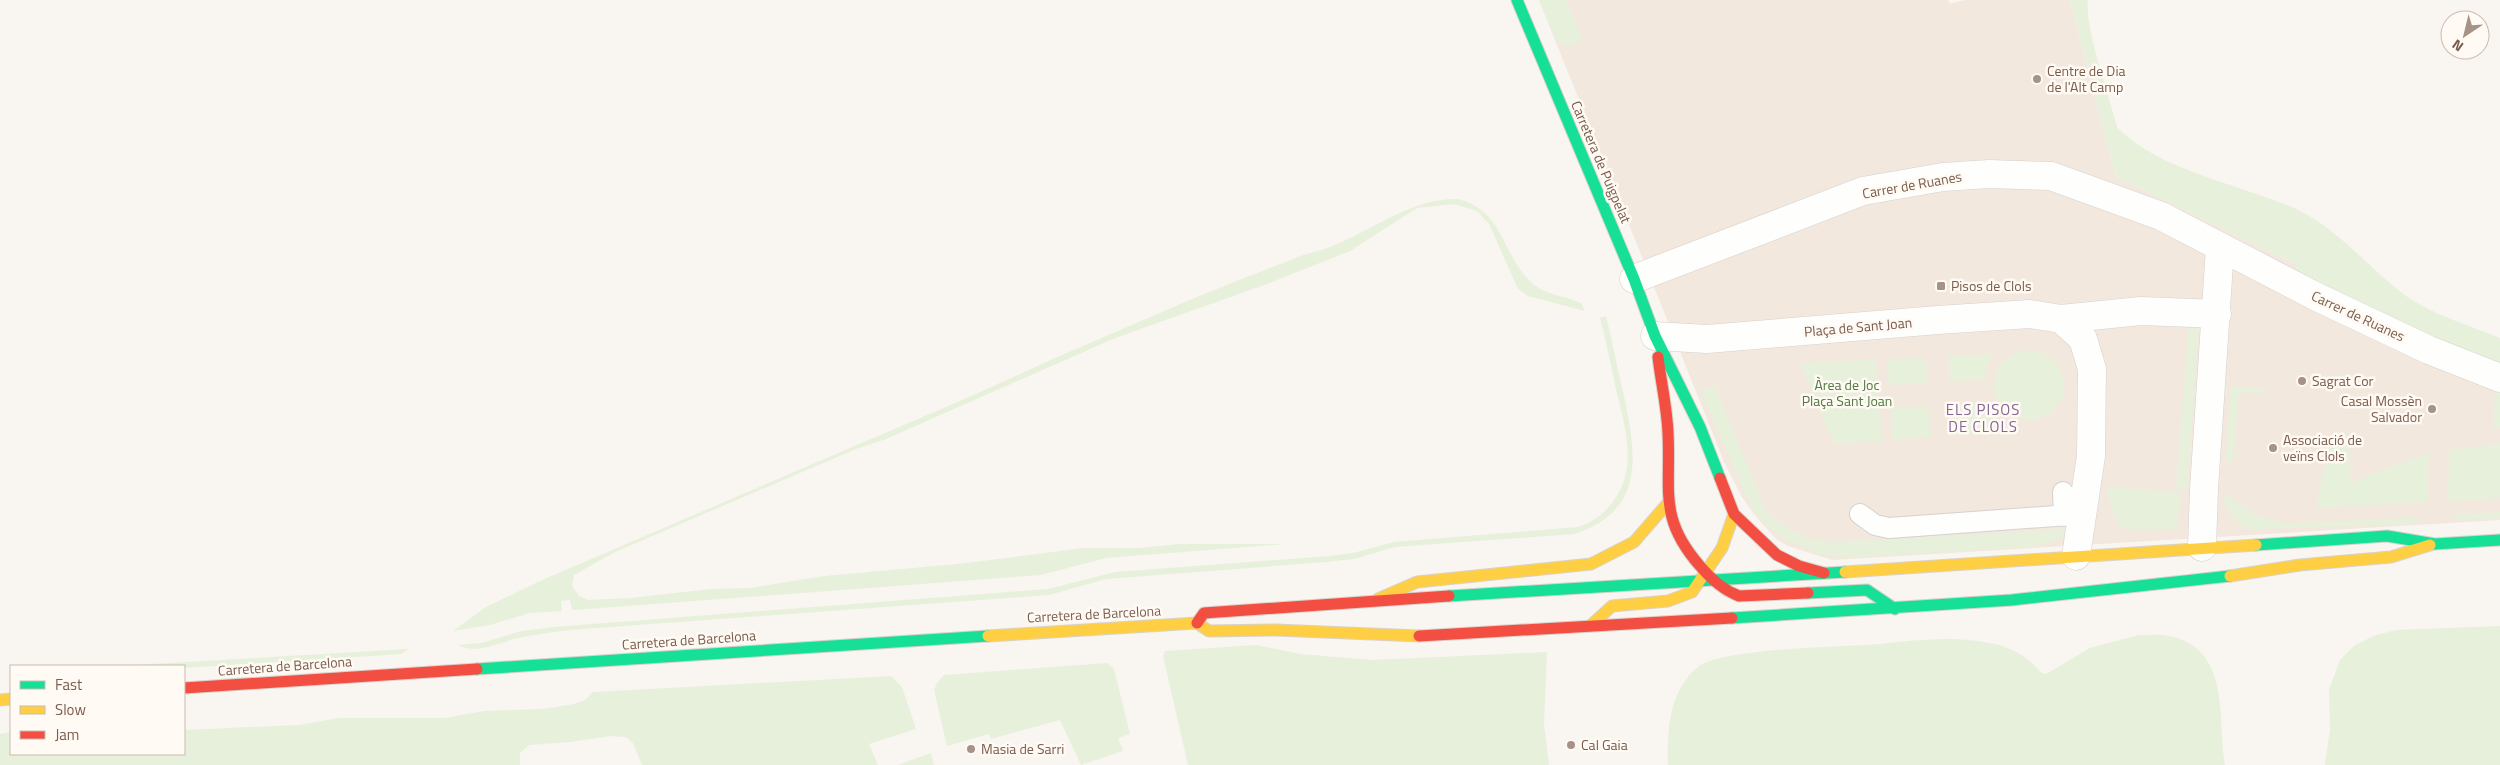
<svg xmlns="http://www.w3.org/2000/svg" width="2500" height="765" font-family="'Titillium Web',sans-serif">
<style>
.residential{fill:#f2e8de}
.green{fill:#e7f0db}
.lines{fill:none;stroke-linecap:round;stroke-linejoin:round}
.lane-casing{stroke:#d7d1cb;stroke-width:22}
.street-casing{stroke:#d7d1cb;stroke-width:29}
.fast-casing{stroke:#d9d2cb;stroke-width:13}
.slow-casing{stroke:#d9d2cb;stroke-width:13}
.jam-casing{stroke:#d9d2cb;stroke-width:13}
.lane{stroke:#fefefd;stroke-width:20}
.street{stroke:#fefefd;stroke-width:28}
.fast{stroke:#16e098;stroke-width:11}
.slow{stroke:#ffcf43;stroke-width:11}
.jam{stroke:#f24e42;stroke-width:11}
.poi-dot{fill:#a69286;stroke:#fffaf3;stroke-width:2}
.labels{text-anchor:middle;stroke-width:5;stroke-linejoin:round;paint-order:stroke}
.poi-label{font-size:14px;fill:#7a5c4d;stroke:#fffaf3;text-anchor:start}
.street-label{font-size:14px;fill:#7a5c4d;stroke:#fffaf3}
.park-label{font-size:14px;fill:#537a41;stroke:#fffaf3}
.neighbourhood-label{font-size:15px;letter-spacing:1px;fill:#846695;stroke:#fffaf3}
</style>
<rect width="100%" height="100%" fill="#f9f5f0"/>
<path class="residential" d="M1539,0H1948L1950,4L1965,0H2070L2116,177L2298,265L2295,272L2500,367V520L1832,560L1788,546L1776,539L1754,514L1742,497L1725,464Z"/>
<path class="green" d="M1539,0H1566L1583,40L1568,47L1557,42Z
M2070,0H2088C2084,26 2110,99 2117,127C2157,170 2242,185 2296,209C2339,229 2368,268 2406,296C2433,315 2469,325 2500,338V367L2430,339L2295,272L2298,265L2116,177Z
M1458,199C1505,211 1501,255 1532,283C1545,295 1565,296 1581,303L1585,311L1528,296L1518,289L1489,224L1477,211L1454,204L1417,208L1350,251L1267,284L1115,338L886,439L856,449L615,552L574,575L572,586L579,596L589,600L631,598L710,589L750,588L825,576L967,563L1083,548H1140L1179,544H1285L1106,558L1041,575L574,610H572L570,600L561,601L562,611L529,613L490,625L453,631L486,607L540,581L967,398L1055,358L1204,294L1306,254C1359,244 1401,198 1458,199Z
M1606,316C1612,340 1616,364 1622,387C1635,448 1650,510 1574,534L1395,547L1354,559L1326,562L1106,579L1049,595L570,630C554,632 538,634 523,637C503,640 477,656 458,645L482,643L521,631L554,627L1048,589L1115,572L1330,556L1353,553L1394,542L1578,527C1593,522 1602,515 1612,503C1639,468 1625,428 1616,389C1611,365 1606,341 1600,318Z
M2189,326L2199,327L2187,489L2176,488Z
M1994 385a35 35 0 1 1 70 0a35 35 0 1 1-70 0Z
M1993,354L1986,368L1985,379L1950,382L1948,356Z
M1926,358L1927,382L1889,385L1887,359Z
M1876,359L1882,441L1834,444L1800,363Z
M1715,386L1766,511L1771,517L1793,531L1812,539L1833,542L2069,529C2060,541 2045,544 2030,547L1846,558L1819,554L1788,541L1770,528L1753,511L1701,391Z
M2231,386L2264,388V393L2239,392L2233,461H2226Z
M2495,387L2500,390V428H2493Z
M1986,403L2002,424L2018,431L1953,435L1951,405Z
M1928,406L1931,437L1893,440L1891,408Z
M2329,439H2349L2351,483L2429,452L2427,502L2316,508L2324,468H2326Z
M2500,444V498L2448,501L2449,450Z
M2108,486L2180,493L2177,529L2129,530L2120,526L2115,520L2108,494Z
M2225,494L2256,515L2288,524L2423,517L2411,524L2254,529C2239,527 2231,516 2224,503Z
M2500,512V518L2460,520L2451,515Z
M2500,626V765H2325L2330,729L2329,690L2340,660L2355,645L2376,635L2396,630Z
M2139,635C2149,635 2159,634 2169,636C2232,649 2217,719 2225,765H1668C1667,731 1669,690 1698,667C1721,649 1832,647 1866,645C1893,643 1919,639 1946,639C1962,639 1980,641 1995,644C2007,647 2023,654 2032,663C2038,668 2039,673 2046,674L2090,648Z
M1257,645L1300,654L1372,660L1547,652L1544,724L1549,765H1188L1163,656L1165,651Z
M409,649L401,654L184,668V666H118Z
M1107,663L1114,669L1130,734L1118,738L1123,751L1081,765L1060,720L991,739L989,734L947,746L934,690L937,683L944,675Z
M891,676L902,687L916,729L869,744L878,765H642L633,743L626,737L611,736L570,742L529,745L520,753V765H0V734L11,732V754H184V730L299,725L339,718H445L484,711L543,709L574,704L585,700L593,692Z
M931,753L934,765H898Z"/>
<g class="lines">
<defs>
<path id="lane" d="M2063,492L2064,516
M1860,514L1875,525L1889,528L2083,514"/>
<path id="street" d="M1634,279L1863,191L1943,177L1989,174L2051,176L2161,216L2317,297L2429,350L2500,378
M2061,319L2083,339L2092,369L2091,456L2076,556
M1655,336L1707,339L1938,320L2030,314L2061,319L2141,311L2217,314
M2202,547L2204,489L2220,248"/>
<path id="fast" d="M1517,0L1634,279L1655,336L1700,427L1720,478
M2256,545L2387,536L2435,544L2500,540
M1808,593L1867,590L1895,609
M1449,596L1845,572
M1732,618L2012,600L2230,576
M477,669L988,636"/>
<path id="slow" d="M1845,572L2256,545
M2230,576L2300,565L2391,557L2430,545
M1378,599L1417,582L1591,564L1634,542L1667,504
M1197,623L1209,631L1276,630L1419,636
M1590,626L1612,606L1668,601L1692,592L1722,548L1734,514
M988,636L1197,623
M0,700L11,699"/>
<path id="jam" d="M1658,357C1661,382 1667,408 1668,433C1671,491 1658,518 1700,566C1711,579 1723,590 1739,596L1808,593
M1720,478L1734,514L1777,555L1799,566L1824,573
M1197,623L1204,613L1449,596
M1419,636L1732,618
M184,688L477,669"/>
</defs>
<use href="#lane" class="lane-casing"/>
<use href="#street" class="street-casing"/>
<use href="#fast" class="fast-casing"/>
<use href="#slow" class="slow-casing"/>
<use href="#jam" class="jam-casing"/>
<use href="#lane" class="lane"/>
<use href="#street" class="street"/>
<use href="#fast" class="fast"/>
<use href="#slow" class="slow"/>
<use href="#jam" class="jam"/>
</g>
<g class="poi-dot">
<circle cx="2037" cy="79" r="5"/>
<rect x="1936" y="281" width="10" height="10" rx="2.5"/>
<circle cx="2302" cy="381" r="5"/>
<circle cx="2432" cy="409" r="5"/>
<circle cx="2273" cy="448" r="5"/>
<circle cx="1571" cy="745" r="5"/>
<circle cx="971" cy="749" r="5"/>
</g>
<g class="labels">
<g class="poi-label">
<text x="2047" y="76">Centre de Dia<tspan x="2047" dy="16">de l'Alt Camp</tspan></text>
<text x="1951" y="291">Pisos de Clols</text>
<text x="2312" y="386">Sagrat Cor</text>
<text x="2422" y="406" text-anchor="end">Casal Mossèn<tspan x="2422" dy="16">Salvador</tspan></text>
<text x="2283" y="445">Associació de<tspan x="2283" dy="16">veïns Clols</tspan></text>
<text x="1581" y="750">Cal Gaia</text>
<text x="981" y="754">Masia de Sarri</text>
</g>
<g class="street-label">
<text transform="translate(1601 162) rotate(67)" y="5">Carretera de Puigpelat</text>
<text transform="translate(1912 185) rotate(-10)" y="5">Carrer de Ruanes</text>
<text transform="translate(2358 316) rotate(25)" y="5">Carrer de Ruanes</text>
<text transform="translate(1858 327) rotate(-5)" y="5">Plaça de Sant Joan</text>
<text transform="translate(1094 614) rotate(-3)" y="5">Carretera de Barcelona</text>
<text transform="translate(689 640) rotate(-4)" y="5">Carretera de Barcelona</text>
<text transform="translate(285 666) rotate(-4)" y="5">Carretera de Barcelona</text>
</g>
<g class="park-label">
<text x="1847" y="390">Àrea de Joc<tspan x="1847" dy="16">Plaça Sant Joan</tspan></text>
</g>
<g class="neighbourhood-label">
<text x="1983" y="415">ELS PISOS<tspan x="1983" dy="17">DE CLOLS</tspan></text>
</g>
</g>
<rect x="10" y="665" width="175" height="90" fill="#fffaf3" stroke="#cabbb1"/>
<rect x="20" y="681" width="25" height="8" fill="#16e098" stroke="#cabbb1"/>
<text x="55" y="690" font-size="15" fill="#7a5c4d">Fast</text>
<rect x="20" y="706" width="25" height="8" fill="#ffcf43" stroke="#cabbb1"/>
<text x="55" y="715" font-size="15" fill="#7a5c4d">Slow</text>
<rect x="20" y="731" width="25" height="8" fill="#f24e42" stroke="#cabbb1"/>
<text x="55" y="740" font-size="15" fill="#7a5c4d">Jam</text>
<g transform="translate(2465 35) rotate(215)"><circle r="24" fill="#fffaf3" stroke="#cabbb1"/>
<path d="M0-4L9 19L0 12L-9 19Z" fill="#a69286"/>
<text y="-8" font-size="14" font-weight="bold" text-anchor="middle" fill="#7a5c4d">N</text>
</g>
</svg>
